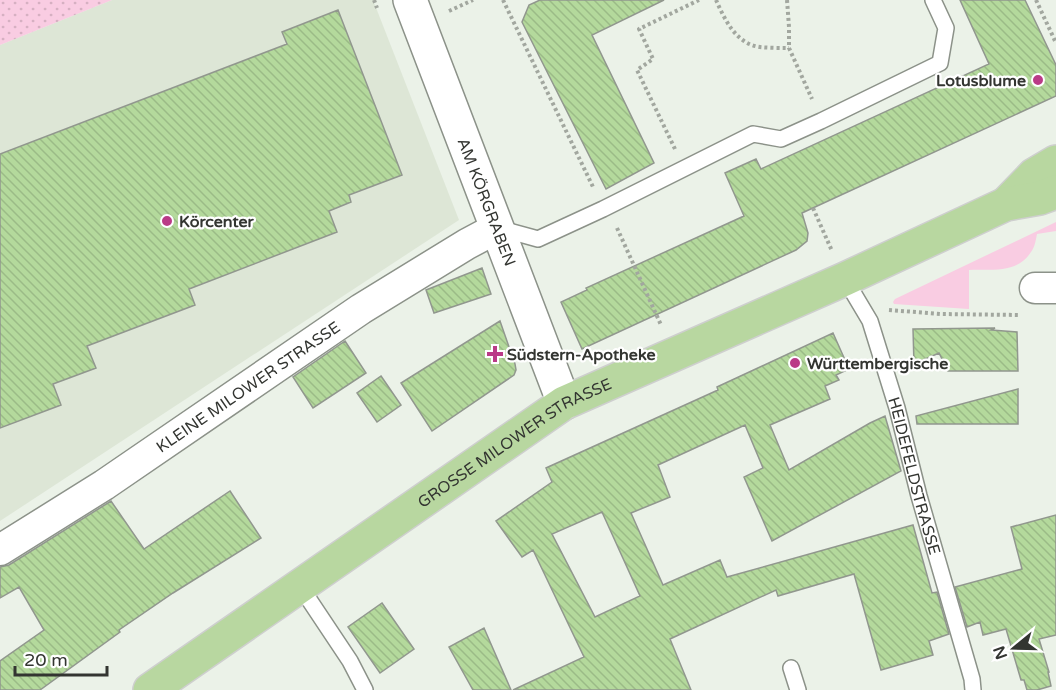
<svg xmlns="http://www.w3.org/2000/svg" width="1056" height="690" font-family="'Varela Round',sans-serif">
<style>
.built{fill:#dde6d6}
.grass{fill:#f9cce2}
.park{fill:url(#park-dots)}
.building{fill:url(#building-back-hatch);stroke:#91978e;stroke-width:1.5;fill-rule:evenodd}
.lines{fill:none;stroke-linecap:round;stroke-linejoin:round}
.lane-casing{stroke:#8c9289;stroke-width:18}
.street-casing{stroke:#8c9289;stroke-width:33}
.secondary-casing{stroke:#8c9289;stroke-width:36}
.primary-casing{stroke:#cecfce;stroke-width:36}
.path{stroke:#a2a79f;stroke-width:4;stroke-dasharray:3 3;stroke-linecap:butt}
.lane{stroke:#fff;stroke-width:15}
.street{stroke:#fff;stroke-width:30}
.secondary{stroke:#fff;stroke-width:33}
.primary{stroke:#b8d7a0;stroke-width:33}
.poi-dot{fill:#ba3b87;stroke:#fff;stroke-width:2}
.labels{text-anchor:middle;stroke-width:4.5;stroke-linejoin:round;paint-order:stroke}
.poi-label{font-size:16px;font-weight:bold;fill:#333531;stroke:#fff;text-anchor:start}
.street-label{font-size:16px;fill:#333531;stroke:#fff}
</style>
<defs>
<pattern id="park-dots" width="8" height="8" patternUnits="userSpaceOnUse" patternTransform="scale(1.5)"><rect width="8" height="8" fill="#f9cce2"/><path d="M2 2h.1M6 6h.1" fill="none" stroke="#d6b0c2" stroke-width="1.8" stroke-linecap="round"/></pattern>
<pattern id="building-back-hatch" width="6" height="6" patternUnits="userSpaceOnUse" patternTransform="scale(1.5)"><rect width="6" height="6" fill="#b4d99c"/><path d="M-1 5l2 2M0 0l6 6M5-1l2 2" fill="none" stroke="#9bbb87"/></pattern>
</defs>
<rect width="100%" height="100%" fill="#ebf2e8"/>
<path class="built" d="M112,0H373L459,220L0,521V45Z"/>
<path class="grass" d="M1056,222V231L1037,234C1036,239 1035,247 1031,252C1017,274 992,269 969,270V309L894,304L893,302L895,299Z"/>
<path class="park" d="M0,0H112L0,45Z"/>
<path class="building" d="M540,0H664L592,35L654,163L606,189L522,22L529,5Z
M960,0H1025L1056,65V96L802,213L808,233L807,241L796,250L582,349L561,302L587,290L586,288L744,216L725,173L756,159L761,169L989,64Z
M338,10L402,175L349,195L351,202L329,211L337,232L189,289L195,305L87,346L96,368L53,384L61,405L0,428V154L287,44L282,32Z
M482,268L491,294L434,313L426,290Z
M500,321L515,364L516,370L514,375L432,431L401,383Z
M913,329L995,328L991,330L1017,332L1018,371H948L939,353L914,364Z
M833,333L849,369L836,375L839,380L825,386L830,399L770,425L789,470L870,423L885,416L901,471L772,541L744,477L763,468L745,425L658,465L670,497L631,513L663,585L720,560L727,577L913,525L932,593L937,592L949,634L929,641L933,655L881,670L854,574L778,596L776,590L670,639L691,690H513L584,657L533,550L522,557L496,521L552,482L546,468L718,390L717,387ZM602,512L640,596L595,617L552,534Z
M345,341L366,373L313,408L293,377Z
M381,376L401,405L377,422L357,393Z
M1018,389V424H917L916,416Z
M230,491L261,538L173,593L119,630L120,632L40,690H0V661L44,630L19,587L0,598V567L9,565L111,501L144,549Z
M1056,515V635L1039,639L1049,672H1048L1051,686L1037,690H1027L1024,680H1021L1006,629L983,635L980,622L967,627L955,587L1022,569L1011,527Z
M382,603L414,649L380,673L348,627Z
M484,628L511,690H473L449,647Z"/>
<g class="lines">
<defs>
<g id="lane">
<path d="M498,228L538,239L603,209L753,134L781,139L821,121L940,63L946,28L933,0"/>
<path id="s1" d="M845,279L870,321L897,408L919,496L972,679L973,690"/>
<path d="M300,586L350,661L365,690"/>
<path d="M791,668L798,690"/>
</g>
<g id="street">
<path d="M1035,288H1056"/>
<path id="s2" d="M0,550L104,485L361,309L467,244L497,228"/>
</g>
<g id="secondary">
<path id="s3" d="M410,0L564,403"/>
</g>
<g id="primary">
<path d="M1006,204L1034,175L1056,162"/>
<path id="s4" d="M150,690L564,403L845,279L1006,204L1040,198L1056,192"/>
</g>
</defs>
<use href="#lane" class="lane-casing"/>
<use href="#street" class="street-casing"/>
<use href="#secondary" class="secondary-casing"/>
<use href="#primary" class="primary-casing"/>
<path class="path" d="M374,0L377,8
M503,0L594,189
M716,0C725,20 736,44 760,47C769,48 780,48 789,48
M787,0L789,27V48L812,99
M1036,0L1056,43
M449,11L473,0
M675,149L637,70L653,59L639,29L699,0
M813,208L832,251
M617,228L661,325
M889,310L941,314L1019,315"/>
<use href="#lane" class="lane"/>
<use href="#street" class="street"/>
<use href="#secondary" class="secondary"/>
<use href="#primary" class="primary"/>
</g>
<g class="poi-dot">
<circle cx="1038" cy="80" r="6"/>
<circle cx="167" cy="221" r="6"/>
<path d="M492 345h6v6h6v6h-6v6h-6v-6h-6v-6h6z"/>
<circle cx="795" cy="363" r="6"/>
</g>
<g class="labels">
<g class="poi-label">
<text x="1026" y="86" text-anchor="end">Lotusblume</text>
<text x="179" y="227">Körcenter</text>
<text x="507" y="360">Südstern-Apotheke</text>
<text x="807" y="369">Württembergische</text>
</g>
<g class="street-label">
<text dy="6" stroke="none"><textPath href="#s3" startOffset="216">AM KÖRGRABEN</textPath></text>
<text dy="6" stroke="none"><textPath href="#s2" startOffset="297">KLEINE MILOWER STRASSE</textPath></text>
<text dy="6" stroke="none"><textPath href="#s4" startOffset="441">GROSSE MILOWER STRASSE</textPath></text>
<text dy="6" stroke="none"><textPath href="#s1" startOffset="210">HEIDEFELDSTRASSE</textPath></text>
</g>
</g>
<g transform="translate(1014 648) rotate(251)" stroke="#ffffff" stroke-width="4.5" paint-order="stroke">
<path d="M0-4.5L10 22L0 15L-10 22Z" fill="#333531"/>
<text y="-9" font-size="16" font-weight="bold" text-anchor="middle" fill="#333531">N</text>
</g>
<path d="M15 666v9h92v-9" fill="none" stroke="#333531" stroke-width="3"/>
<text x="24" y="666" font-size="18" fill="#333531" stroke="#ffffff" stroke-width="4.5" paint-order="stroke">20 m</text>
</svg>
